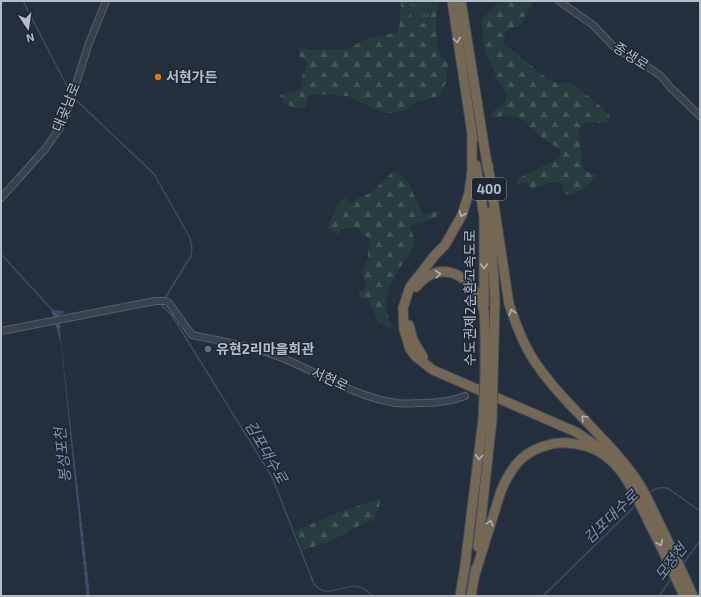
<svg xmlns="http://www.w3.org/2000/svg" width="701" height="597" font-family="'Exo 2','Noto Sans KR',sans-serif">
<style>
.grass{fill:url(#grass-tufts)}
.forest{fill:url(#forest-firs)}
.water{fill:url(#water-waves)}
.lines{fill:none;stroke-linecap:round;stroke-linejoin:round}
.stream{stroke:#394c67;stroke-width:1.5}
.minor-casing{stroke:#565f6c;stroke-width:8}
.highway-casing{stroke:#434c59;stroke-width:11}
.minor{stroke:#38414e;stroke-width:6}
.highway{stroke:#746855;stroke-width:9}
.highway-bridge-casing{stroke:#434c59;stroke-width:11;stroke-linecap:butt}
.highway-bridge{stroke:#746855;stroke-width:9}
.oneway{stroke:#aeb4bd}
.food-dot{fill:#e8710a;stroke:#1d2633;stroke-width:1.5}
.service-dot{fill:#5c6f8a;stroke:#1d2633;stroke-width:1.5}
.labels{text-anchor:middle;stroke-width:3;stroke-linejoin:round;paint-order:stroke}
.shield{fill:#1d2633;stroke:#878f9c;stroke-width:1}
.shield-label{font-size:13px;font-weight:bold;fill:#b4bcc9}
.street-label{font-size:14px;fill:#b4bcc9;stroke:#1d2633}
.poi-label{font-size:14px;font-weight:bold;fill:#b4bcc9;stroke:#1d2633;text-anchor:start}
.water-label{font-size:15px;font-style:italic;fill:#7c92b1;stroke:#1d2633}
</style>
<defs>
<pattern id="grass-tufts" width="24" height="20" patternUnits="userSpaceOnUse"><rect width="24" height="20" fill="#263c3f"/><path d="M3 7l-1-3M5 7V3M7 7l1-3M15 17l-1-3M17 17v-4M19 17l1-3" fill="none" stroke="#435659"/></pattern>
<pattern id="forest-firs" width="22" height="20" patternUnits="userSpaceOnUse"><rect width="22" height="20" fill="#263c3f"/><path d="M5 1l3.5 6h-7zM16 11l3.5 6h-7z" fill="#435659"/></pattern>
<pattern id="water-waves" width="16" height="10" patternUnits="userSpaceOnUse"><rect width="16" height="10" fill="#394c67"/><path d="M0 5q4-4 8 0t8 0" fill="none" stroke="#53647b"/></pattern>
</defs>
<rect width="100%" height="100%" fill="#242f3e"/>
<path class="grass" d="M408,1H434L428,20L425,24H415L412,19Z"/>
<path class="forest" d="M401,1H408L412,19L415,24C430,27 431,12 434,1H439L436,15L437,47L440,53L446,61L448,65L446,83L440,94L436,97L417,102L406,110L400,112L388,113L379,111L348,96L309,94L306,107C298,110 291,106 283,103L280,95L295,92L301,89V79L307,64L305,60L300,57L299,47L311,50L347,49L369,38L387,34H396L399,31Z
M500,1H533L520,26C516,28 513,27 510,29C504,31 503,39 505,44L550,81L560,84L568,82L594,100L609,115L610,120C601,130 584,112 579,131L583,168L587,172L598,176L583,189L569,196L564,192C564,174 541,186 532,190L526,182L518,185L517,179L555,160L560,156L561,153L559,149L541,137L520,118L508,115L492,118L491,113L505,103L506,99V93L501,84L496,77L491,63L486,54L484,48L482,21L484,17Z
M394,170L408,182L423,215L441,210L442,211L437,217L412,225L410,227L414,239V245C404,265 386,281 386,305C386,313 390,319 391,326L390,328C368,323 378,298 360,298L358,291L363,290L366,286L362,270L369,257L368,255C367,249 370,245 369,239L357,228C350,227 341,227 337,235L328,228C332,217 337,203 346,196L349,204L358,198L370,193L385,180Z
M380,499L379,508L374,520L366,522L329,542L303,550L295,531L336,513Z"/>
<path class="water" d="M55,310L64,311L65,313L61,314L58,316L60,322V333L90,596H87L86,588L61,344L53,315L51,311Z"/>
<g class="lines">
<path class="stream" d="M23,1L70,92
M75,99L154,174L190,238L192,248L191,256L165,298
M1,254L54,312
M163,304L162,306L171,314L272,477L314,584C317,587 320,590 325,591C341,593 356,576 372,596
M141,307L153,305
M649,493C656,488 661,486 669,489L700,511
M682,565L700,541
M543,596L636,505
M659,596L671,579"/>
<defs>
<path id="minor" d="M559,1L593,25L615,48L645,65L661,76L670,87L700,116
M1,198L46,148L59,129L66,115L89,43L106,1
M1,331L155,301H165L169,303L192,335C221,341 252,346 280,357C318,372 355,397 396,403C405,404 414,403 423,403C438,403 450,402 465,396"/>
<path id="highway" d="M452,1L473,140
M461,1L488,170
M472,134V171L469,193L462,215L445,245L435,255L410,287L403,308L404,330L410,349L416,357L433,370L576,432L598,447L606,456
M476,165L484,217V305
M488,165L509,304C516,324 523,344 535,362C564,405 607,437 636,479C647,495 655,515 664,533C674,554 684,575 693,596
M490,212L495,301L493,379
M416,287C420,283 424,278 430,275C454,263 477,286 483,308C486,316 484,327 485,335
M409,325L413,340L423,357
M485,330V377
M478,547L492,420
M475,574L501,491C512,465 524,450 552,444C563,441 574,443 585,446C621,456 635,494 650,525C662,548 673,572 684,596
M460,596L465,566L483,419
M471,596L476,568"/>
</defs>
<use href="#minor" class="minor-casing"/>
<use href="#highway" class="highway-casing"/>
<use href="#minor" class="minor"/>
<use href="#highway" class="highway"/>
<defs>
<path id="highway-bridge" d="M483,419L485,377
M492,420L493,379"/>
</defs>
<use href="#highway-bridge" class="highway-bridge-casing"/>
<use href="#highway-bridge" class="highway-bridge"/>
</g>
<defs><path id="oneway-chevron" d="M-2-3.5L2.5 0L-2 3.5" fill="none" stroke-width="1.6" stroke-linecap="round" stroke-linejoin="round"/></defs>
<g class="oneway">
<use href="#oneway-chevron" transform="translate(457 40) rotate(81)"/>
<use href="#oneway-chevron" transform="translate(462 214) rotate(112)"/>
<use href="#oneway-chevron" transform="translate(484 266) rotate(90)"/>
<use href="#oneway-chevron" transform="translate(438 274) rotate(-7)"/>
<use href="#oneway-chevron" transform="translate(512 312) rotate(-107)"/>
<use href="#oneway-chevron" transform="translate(584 418) rotate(-134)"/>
<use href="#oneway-chevron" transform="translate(479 457) rotate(97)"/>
<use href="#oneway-chevron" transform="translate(490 523) rotate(-74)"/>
<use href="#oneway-chevron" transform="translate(660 543) rotate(64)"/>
</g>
<circle class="food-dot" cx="158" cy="77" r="4"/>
<circle class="service-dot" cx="208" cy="349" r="4"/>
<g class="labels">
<rect class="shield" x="472" y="178" width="34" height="22" rx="3"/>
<g class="shield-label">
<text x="489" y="194">400</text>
</g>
<g class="street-label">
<text transform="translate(631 56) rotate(33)" y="5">종생로</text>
<text transform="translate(66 107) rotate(-68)" y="5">대곶남로</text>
<text transform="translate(470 298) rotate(-90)" y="5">수도권제2순환고속도로</text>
<text transform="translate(330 379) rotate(24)" y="5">서현로</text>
</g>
<g class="poi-label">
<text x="166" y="82">서현가든</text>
<text x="216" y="354">유현2리마을회관</text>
</g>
<g class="water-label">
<text transform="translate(266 452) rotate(60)" y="5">김포대수로</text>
<text transform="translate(63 455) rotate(-96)" y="5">봉성포천</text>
<text transform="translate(611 517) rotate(-44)" y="5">김포대수로</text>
<text transform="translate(671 562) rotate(-53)" y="5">모정천</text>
</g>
</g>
<rect width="701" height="597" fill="none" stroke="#b4bcc9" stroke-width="4"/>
<g transform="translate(28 28) rotate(167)" stroke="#1d2633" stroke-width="3" paint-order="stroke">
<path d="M0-3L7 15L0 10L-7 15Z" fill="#b4bcc9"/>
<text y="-6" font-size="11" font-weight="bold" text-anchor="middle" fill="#b4bcc9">N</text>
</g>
</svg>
